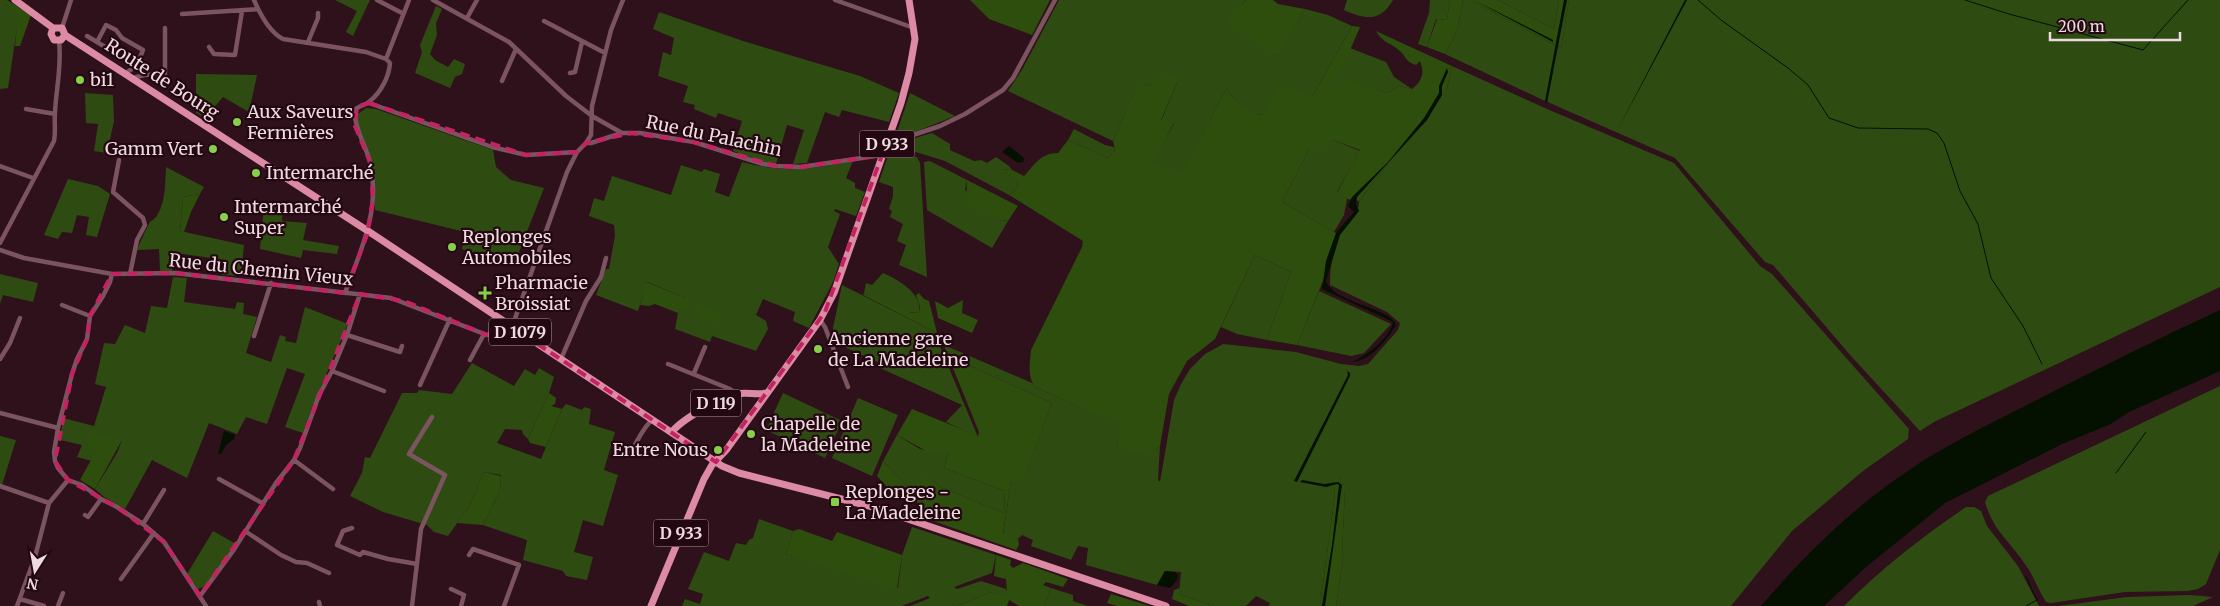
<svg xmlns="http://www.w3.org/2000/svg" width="2220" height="606" font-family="Merriweather,serif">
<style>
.green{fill:#2e4c12}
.forest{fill:#2e4e0e}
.water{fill:#041000}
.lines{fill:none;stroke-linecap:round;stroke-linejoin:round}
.stream{stroke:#041000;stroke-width:1}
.minor{stroke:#7b5460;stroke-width:4.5}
.primary{stroke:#dd8ba5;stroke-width:7}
.marked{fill:none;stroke:#c42262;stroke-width:4;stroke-dasharray:10 6;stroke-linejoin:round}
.poi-dot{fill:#88cf49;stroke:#230812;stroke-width:2}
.labels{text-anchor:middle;stroke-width:4.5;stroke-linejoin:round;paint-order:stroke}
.shield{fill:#230812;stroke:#b29ba2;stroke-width:1}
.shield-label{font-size:16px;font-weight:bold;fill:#efdae0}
.street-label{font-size:18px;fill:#efdae0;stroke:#230812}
.poi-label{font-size:18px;fill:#efdae0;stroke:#230812;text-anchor:start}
</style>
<rect width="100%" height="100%" fill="#2e111b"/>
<path class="green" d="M335,0H370L353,36L346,32L357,11Z
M1059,0H1246L1242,5L1278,56L1305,9L1328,15L1352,26L1312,97L1265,115L1255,114L1243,109L1226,89L1182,175L1153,161L1174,124L1161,121L1179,78L1151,86L1138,84L1113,141L1008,91L1023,68Z
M1347,0H1393C1380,23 1364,19 1344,10Z
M1430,0H1450L1447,20L1436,19L1427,47L1418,44L1429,13Z
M1463,0H1470L1561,48L1569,0H2220V287L1934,422L1920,431L1851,356L1773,265L1765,262L1675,158L1543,100L1445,54L1457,31Z
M1498,0H1559L1554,29Z
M0,3H5L19,15L8,88L0,89Z
M436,6L442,9L436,23L437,35L430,54L435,60L448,67L454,59L465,64L462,74L455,77L450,88L415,73L422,52L420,45Z
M659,12L743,41L860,76L899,93L889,122L842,110L839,117L825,112L807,163L793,164L804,130L787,125L776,164L763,162L733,151L742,121L718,113L716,118L694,109L695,105L683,102L688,86L658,76L663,52L671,55L674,38L653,29Z
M1350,48L1386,62L1394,77L1412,89L1399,86L1387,93L1347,80L1341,88L1334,85Z
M1452,66L1547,109L1674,163L1760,266L1772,274L1909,429L1908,439L1863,471L1792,531L1731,606H1336L1343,560L1342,555L1345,487L1339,478H1333L1335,494L1320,606H1269L1270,603L1256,596L1246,606H1214L1179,594L1181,572L1165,571L1157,585L1086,565L1088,548L1078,546L1071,560L1031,546L1033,540L1022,535L1018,539L1003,535L1011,481L1022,483L1052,403L948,356L944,345L1032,383L1035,387L1121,425L1117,445L1155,450L1160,446L1158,480L1160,482L1174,400L1181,384L1190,369L1205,354L1223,344L1296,352L1341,364L1359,366L1368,364L1398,330L1400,323L1387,312L1330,285C1330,269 1332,249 1340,234C1347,221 1359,216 1359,201L1447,88Z
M196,74L257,75L249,112L223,97L205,118L196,113Z
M85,93L113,95L114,121L107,153L94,151L98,124L86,123Z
M910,93L955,116L902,137L896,135Z
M366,108L376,109L493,150L496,167L511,180L544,188L514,265L462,249L465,232L375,210L373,165L357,125L358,114Z
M1074,129L1105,145L1114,147L1115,150L1108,158L1068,140Z
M932,133L950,144V150L974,161L981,160L987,163L996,157L1009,166L1012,170L1002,169L1018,181L1017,189L1009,195L945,161L906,149L903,145L908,140Z
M1333,140L1360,151L1337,192L1347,199L1344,215L1334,232L1282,202L1309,149Z
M889,153L917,157L920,163L927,277L899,265L906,245L897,241L903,224L890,217L892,211L889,209L893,196V187L879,182Z
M853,161L846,178L855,183V188L865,192L856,216L835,209L834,211L840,214L828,247L839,264L833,282L809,328L793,321L795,312L763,299L756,315L766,321L768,329L756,351L712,336L710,342L675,329L678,313L686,298L647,282L638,311L596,295L606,269H609L615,236L614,225L589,216L594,198L604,201L612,176L671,195L681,165L702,172L704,169L720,174L715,192L729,197L742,162C787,174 809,169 853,161Z
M930,161L967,180L965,190L999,220L1008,221L992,248L927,210L924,162Z
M166,167L204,187L200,194L183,197L180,231L244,245L241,276L222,275L225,260L176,253L172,271H160L159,249L137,250C139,245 147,227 150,222C152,220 155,219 156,217C166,203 165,183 166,167Z
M68,179L98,186L110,194L97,237L86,235L89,217L77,215L72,233L62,232L58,239L44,235Z
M264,206L283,207L282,221L307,223L303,240L339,246L337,254L303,250L301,258L260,249Z
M1255,255L1291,272L1267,340L1237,334L1221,327Z
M883,273C899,280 923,294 919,313C900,313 880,301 864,293L866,283L872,285Z
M0,274L38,283L33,302L3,295L0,304Z
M173,277L187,278L184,302L235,309L237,302L244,303L243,314L257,317L246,353L271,362L280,335L286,337L285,341L296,343L305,307L348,324L312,407L303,433L285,427L305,374L287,368L267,424L246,417L237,434L209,423L187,478L152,460L125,509L104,497L95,489L117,453L122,440L97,451L92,461L77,457L82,445L60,440L63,418L94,426L106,387L95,384L104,343L115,344L125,325L145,333L151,306L167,308Z
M842,285L937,333L941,349L978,437L946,422L962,405L880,368L882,364L833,342V328Z
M1319,291L1391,324L1364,353L1351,356L1297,345Z
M472,363L514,386L525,369L535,375L539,368L554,377L549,393L528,439L523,434L522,430L505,429L497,443L541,459L562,409L566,404L582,410L584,407L591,409L589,424L615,432L604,470L618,475L603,526L583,520L574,552L593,557L587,580L566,576L563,571L523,560L527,540L483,525L500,490L501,475L484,472L470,505L448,536L434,532L427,525L383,512L350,496L362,473L365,457L370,458L402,393H417L419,390L452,394Z
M2220,386V550L2206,584L2198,589L2188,591L2125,592L2051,603L2046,602C2038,590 2034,576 2025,564C2009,540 1994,532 1985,502L1988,496Z
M783,393L842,421L825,458L766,430Z
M858,398L898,415L872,476L832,458Z
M897,435L920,449L948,453L944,468L1005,491L1004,513L940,487L932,479L919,489L911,490L883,461Z
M0,436L16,440L2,485L0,484Z
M1966,507H1974L1981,511L1987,526L2018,566L2039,606H1844C1882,568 1922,537 1966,507Z
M759,519L793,531L786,554L898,588L902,555L912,527L996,555L992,573L954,587L957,589L981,581L1006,589L1007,592L1004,596L991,592L958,606H910L930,598L928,596L902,606H682L685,599L700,604L703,594L688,589L704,552L729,561L736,543L746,545L749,540L753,538Z
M213,531L236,544L206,586L198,589L187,574Z
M1051,588L1073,595V601L1088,606H1044Z
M2190,595L2213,597L2193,606H2058L2127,597Z"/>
<path class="forest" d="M0,0H7L31,15L20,46H15L18,15L5,3H0Z
M970,0H1050L1032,35L989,19Z
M1246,0H1273L1278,4L1305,9L1279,56L1257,45L1227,23L1234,9L1242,5Z
M1450,0H1463L1457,31L1445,54L1427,47L1437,19L1447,20Z
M1470,0H1498L1554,29L1559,0H1569L1561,48Z
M1352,26L1360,27L1335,85L1341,87L1346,79L1387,93L1399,86L1412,89C1422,81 1425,73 1420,61L1416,65C1406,62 1407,58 1401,52C1392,43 1382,43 1376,31L1452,66L1447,88L1428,121L1390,161L1359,201L1347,199L1337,193L1360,150L1333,140L1322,153L1309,149L1282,202L1341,236L1297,345L1267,340L1291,272L1255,255L1215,339L1187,361L1169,394L1160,446L1155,450L1128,453L1117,445L1120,425L1035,387C1027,377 1030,361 1031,350L1082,247L1083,241L1009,195L1017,189L1018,181L1001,169L1012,170L1024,176C1035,164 1041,153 1058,153L1068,140L1108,158L1115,150L1113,141L1138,83L1151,86L1161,72L1179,78L1161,120L1174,123L1154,161L1182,174L1226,89C1238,103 1245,114 1265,115L1278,84L1312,97Z
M967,180L1018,206L1008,221L999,220L966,204Z
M200,194L191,212L184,232L180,231L183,197Z
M646,282L686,298L693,302L689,308H682L678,313L655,304L649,306L640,305Z
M864,293L912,313H919L920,307L916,295L919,293L924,299L929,301L937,333L863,295Z
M963,300L962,313L978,320L972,333L938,318L935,301L948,308Z
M699,306L719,312L720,318L716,326L712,323L710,318H706L704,322L697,320Z
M948,356L1052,403L1022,484L1011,481L1003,534L1018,539L1019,545L1016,550L916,515L918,503L900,491L898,495L896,496L877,476L883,461L911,490L919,489V484L924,476L932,479L940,487L1004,513L1005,491L944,468L948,453H930L897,435L912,409L978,436L979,432Z
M549,393L556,398L555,404L551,406L562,409L546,447L530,443L528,439Z
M92,432L122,440L95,489L80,480L96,451L87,445Z
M484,472L501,476L500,490L483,525L457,523L470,505Z
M1333,478H1339L1345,487L1342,555L1343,560L1336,606H1320L1335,494Z
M799,529L832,541L837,532L902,555L897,589L889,588L786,554L793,531Z
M996,555L1011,560L1010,565L1013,568L1023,563L1068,579L1063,587L1046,582L1043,585L1051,588L1044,606H1019L1009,600L1007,606H958L991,592L1004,595L1007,592L1006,579L994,576Z
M1180,588L1179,594L1214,606H1189L1172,599L1174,590Z
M1111,594L1150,606H1117L1107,603Z"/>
<path class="water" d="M1474,0L1553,40V42Z
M1564,0H1567L1547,103L1545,101Z
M1685,0H1687L1617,131Z
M1447,68L1448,72L1442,86V95L1427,120L1357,197L1356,204L1359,211L1340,235L1326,281C1335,304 1392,308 1396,325C1386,341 1371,360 1352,362C1366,356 1391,337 1393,322L1322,289L1326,261L1336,233L1354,212L1348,206L1352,197L1388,162L1424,118L1439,93V86Z
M1009,146L1024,158L1023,162L1018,163L1002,152Z
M2220,310V371L2129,412L2111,424L2062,444L1945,503L1866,567L1824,606H1761C1804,556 1852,508 1908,471C1945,445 1986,426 2027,405C2091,372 2155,340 2220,310Z
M1347,371L1350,373V376L1297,482L1294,481L1348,375Z
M224,431L235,435L234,439L226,445L221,454H218Z
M1302,480L1324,484L1338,482L1342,485L1325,606H1322L1332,545L1339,485L1337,484L1326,487L1300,482Z
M1165,571L1175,572L1178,575L1177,580L1170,588L1157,585Z"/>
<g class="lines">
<path class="stream" d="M1698,0L1721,20L1788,68L1808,85L1829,118L1858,128L1928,129L1937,133L1944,143L1960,191L1978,224L1991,278L2023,326L2042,364
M1965,0L2009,14L2143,50L2188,0
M2116,473L2146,432
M2026,606L2037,600L2026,577"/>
<path class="minor" d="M254,0C260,14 269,32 283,39L366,52L386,59
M377,0L402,13
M433,0L509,42L566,96L592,116L622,133H640L694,142L763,164L776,166L801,167L882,155
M835,0L914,28
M182,14L258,9
M467,18L477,0
M544,21L605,53
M62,28L71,0
M87,36L107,48
M97,42L106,25L116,30L122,38L143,50C139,61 135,68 126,73
M308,42L318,18V13
M209,47L214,54L235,55L242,11
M570,73L575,72L582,42
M133,78L144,75L165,74V28
M502,81L516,49
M369,103L492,147L526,155L577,152
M26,109L55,114
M311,113L347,109L354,111
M586,143H591L622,133
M886,144L940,126L965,114L1003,90L1013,78L1055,0
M119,160L113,192L143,218L145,225L137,240L130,274
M0,166L33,178
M0,243L54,141C56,131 54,123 55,113C56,89 62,66 59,41
M0,250L24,258L112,274L175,273L391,298L487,335L498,334L512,327L567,172L577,152L586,143L591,135L592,106L611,30L623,0
M112,274L110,282L103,296L90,316L87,339L77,359L72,374L58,428L54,452L55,461L58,468L68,480L82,485L101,499L117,507L143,524L164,542L206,606
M345,293C361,250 381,209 370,162C365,143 356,133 354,111C358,105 365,106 370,101C381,92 389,77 390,63L386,59L409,0
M62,305L90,316
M820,320L825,327L848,387
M347,335L400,352L402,346
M254,336L271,283
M0,359L10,343L20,318
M561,359L586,301L601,277L606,258
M470,360L484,334
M668,364L730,389L737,394
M332,371L384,391
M694,373L705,347
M420,385L450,319
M0,413L58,428
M628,456C637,444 641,429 653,419
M294,460L333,489
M219,479L262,503
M0,486L49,503L68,480
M85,515L88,517L101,499
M143,524L164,490
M352,528L343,531L337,545L360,555L363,552L388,559L417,564
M245,531L281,555L296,562L307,563L329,573
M469,555L473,549L519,565L504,606
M121,579L154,533
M451,589L464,595L461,606
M200,596L233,551L276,483L294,460L300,448L319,395L332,371L347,335L360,294
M20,599L44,606
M319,602L320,606
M17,606L35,557L49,503
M58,606L63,593
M412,606L421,529L445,475L409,454L432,417"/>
<path class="primary" d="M15,0L53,28
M53,28L51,34L54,40H61L65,35
M53,28H62L65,35
M65,35L368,231L722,466L739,473L869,506L1166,606
M672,432C682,419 720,398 736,394C746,392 757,395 767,393
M651,606L704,479L712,465L727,449L820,320L834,293L901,103L909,73L915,39L909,0"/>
</g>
<path class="marked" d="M369,103L526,155L577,152L586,143L631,133L694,142L776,166L801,167L882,155L825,312L716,462L512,327L487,335L404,301L360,294L294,460L200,596L164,542L117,507L68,480L55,461L72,374L87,339L90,316L112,274L175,273L345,293L367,235L373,199L370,162L355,126L357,107Z"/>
<g class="poi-dot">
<circle cx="80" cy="80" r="5"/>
<circle cx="237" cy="122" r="5"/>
<circle cx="213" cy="149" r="5"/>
<circle cx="256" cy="173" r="5"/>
<circle cx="224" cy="217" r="5"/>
<circle cx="452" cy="247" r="5"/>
<path d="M482.5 285.5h5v5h5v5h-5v5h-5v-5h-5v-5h5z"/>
<circle cx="818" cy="349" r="5"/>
<circle cx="751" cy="434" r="5"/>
<circle cx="718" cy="450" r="5"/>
<rect x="830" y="497" width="10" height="10" rx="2.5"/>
</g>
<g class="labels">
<g class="shield">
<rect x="859.5" y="130.5" width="55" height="27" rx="4"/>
<rect x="489" y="318.5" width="62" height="27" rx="4"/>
<rect x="691" y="389.5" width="50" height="27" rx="4"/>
<rect x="653.5" y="519.5" width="55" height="27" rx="4"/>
</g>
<g class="shield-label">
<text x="887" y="150">D 933</text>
<text x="520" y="338">D 1079</text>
<text x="716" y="409">D 119</text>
<text x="681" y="539">D 933</text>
</g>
<g class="street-label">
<text transform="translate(162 79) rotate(33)" y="6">Route de Bourg</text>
<text transform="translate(714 136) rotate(12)" y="6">Rue du Palachin</text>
<text transform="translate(261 270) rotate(6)" y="6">Rue du Chemin Vieux</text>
</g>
<g class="poi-label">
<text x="90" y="86">bi1</text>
<text x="247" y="118">Aux Saveurs<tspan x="247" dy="21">Fermières</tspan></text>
<text x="203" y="155" text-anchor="end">Gamm Vert</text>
<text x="266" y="179">Intermarché</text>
<text x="234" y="213">Intermarché<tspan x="234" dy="21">Super</tspan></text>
<text x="462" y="243">Replonges<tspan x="462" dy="21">Automobiles</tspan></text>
<text x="495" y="289">Pharmacie<tspan x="495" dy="21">Broissiat</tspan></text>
<text x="828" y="345">Ancienne gare<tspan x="828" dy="21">de La Madeleine</tspan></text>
<text x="761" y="430">Chapelle de<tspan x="761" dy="21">la Madeleine</tspan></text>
<text x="708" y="456" text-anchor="end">Entre Nous</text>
<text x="845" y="498">Replonges -<tspan x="845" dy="21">La Madeleine</tspan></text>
</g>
</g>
<g transform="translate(35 571) rotate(191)" stroke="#230812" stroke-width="4" paint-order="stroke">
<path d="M0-4L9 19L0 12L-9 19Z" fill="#efdae0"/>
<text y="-8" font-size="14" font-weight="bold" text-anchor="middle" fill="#efdae0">N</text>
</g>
<path d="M2050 32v8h130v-8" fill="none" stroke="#efdae0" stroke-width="2.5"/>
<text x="2058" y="32" font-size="15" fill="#efdae0" stroke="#230812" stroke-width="4" paint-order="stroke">200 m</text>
</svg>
